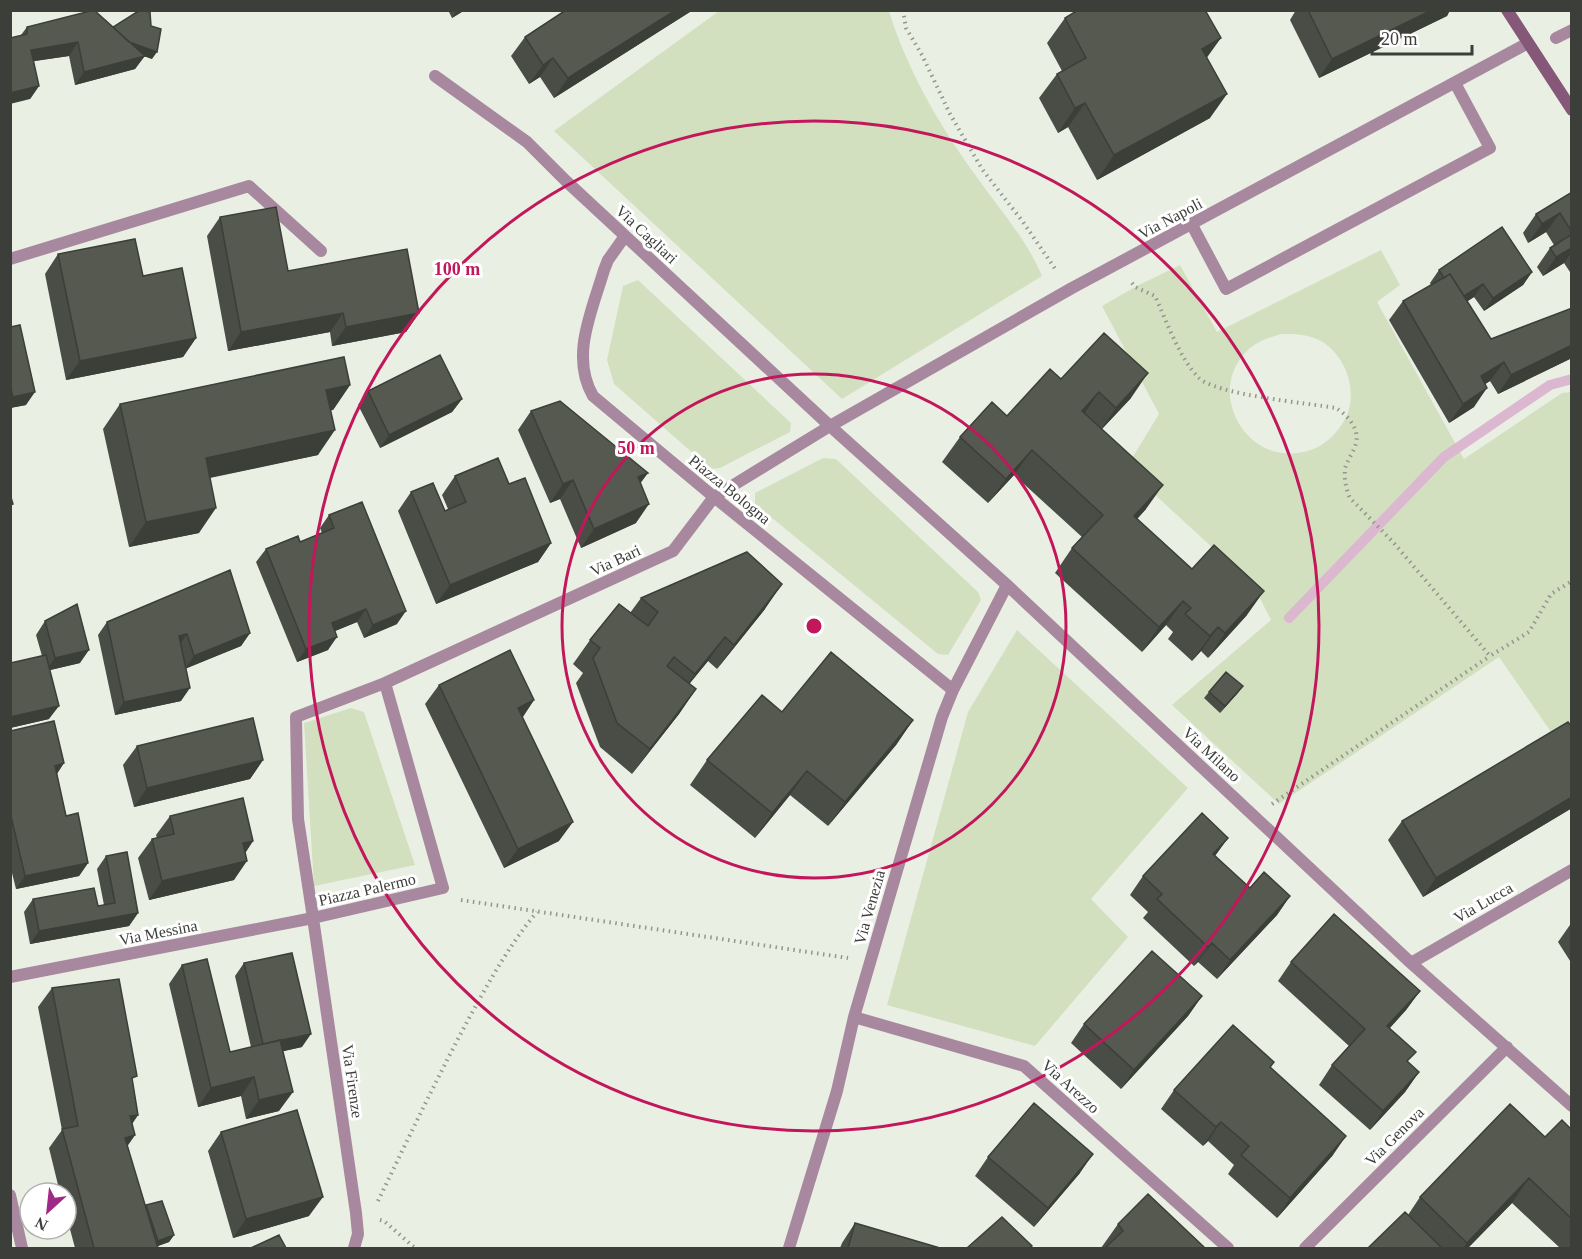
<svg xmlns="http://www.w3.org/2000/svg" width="1582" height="1259" font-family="'Times New Roman',serif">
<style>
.green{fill:#d2e0c0;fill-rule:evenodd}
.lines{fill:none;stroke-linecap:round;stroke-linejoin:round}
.stream{stroke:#dbb7d0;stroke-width:10}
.path{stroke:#92968e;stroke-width:4;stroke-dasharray:1.5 4.5;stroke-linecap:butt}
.lane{stroke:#a8889e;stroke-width:12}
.street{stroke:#a8889e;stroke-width:12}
.secondary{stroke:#855778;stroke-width:12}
.wall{fill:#494d45}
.shaded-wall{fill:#3c3e38}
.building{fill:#555950;stroke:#3c3e38;stroke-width:1.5}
.ring{fill:none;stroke:#c2185b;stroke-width:3}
.labels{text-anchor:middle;stroke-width:6;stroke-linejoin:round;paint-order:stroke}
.street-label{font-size:16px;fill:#3c3e3a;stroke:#fff}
.centre{fill:#c2185b;stroke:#fff;stroke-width:3}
.ring-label{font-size:18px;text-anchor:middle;font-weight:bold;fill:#c2185b;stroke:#fff;stroke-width:6;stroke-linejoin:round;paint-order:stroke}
</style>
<rect width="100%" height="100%" fill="#eaefe4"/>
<path class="green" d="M719,11H889C906,67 937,121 971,169C995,204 1025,236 1042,276L842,399L554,131Z
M1381,250L1400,285L1377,302L1464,459L1562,393L1571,392V761L1499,657L1279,804L1172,705L1271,620L1253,585L1126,468L1159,414L1102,306L1135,287L1180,265L1217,332ZM1281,334C1295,334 1308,334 1321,341C1348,357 1359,395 1344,421C1333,439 1318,451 1297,453C1244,460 1208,393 1245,353C1255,342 1268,338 1281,334Z
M638,280L791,423L790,432L720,468L711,469L614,384L607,360L623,286Z
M823,458L836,459L978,592L981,600L948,655L938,654L755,504V493Z
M1017,630L1188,788L1091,899L1128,937L1035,1046L887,1005L968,712Z
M351,708L364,712L415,865L314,886L304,723Z"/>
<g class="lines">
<path class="stream" d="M1289,618L1444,457L1550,385L1572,379"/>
<path class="path" d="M903,10L906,28L922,55L950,114L982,169L1023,222L1056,270
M1132,283L1135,287L1155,296C1166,320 1180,359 1198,377C1214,395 1308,403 1336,408C1346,414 1360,428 1356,443C1354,452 1347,460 1345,469C1344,479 1346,489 1350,498L1393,542L1490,656L1529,632L1551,594L1572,581
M1272,804L1490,656
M461,900L848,958
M378,1201C407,1141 436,1080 468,1020C489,982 509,945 537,912
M380,1220L384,1221L415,1248"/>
<path class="lane" d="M1192,225L1226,289L1490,148L1455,83
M10,259L249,186L321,251"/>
<path class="street" d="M1556,38L1572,30
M435,76L527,142L566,181L830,426L1007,585L1411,963L1572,1106
M625,236L608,260L604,270C592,311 570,356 593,396L714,497L953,690
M385,683L443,888L313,918L298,819L296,717L385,683L673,551L714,497L830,426L1072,288L1528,43
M1411,963L1572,870
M10,977L313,918L356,1213L358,1234L354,1248
M854,1017L1024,1066L1228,1248
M10,1195L22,1248
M789,1248L837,1091L854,1017L942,717L953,690L1007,585
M1305,1248L1507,1047"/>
<path class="secondary" d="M1507,10L1572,110"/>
</g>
<path class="wall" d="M448,10H465L452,18Z
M566,10H693L554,98L540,77L529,84L511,56L525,37Z
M1296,10H1450L1447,16L1319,78L1290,20Z
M1065,18L1207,58L1210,118L1097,180L1068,127L1058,133L1039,98L1057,74L1062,71L1047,43Z
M27,27H113L152,59L144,56L135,69L75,85L69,56L33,61L39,86L30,99L21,35Z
M1572,192V275L1564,263L1543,276L1537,267L1550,248L1554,245L1546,232L1528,243L1523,233L1536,214Z
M220,217L288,271L419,313L406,332L332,346L330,332L228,351L207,236Z
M58,254L143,276L196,338L183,357L66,380L45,274Z
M1439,270L1532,272L1523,285L1484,311L1474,297L1467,301L1491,339L1572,308V358L1498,394L1490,381L1485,384L1474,407L1449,423L1389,320L1403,301L1431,285L1430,283Z
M10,327L26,405L10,408Z
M1061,379L1131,398L1102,429L1146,509L1137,519L1192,569L1247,615L1208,658L1201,651L1192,661L1168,639L1173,632L1166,625L1142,652L1055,573L1072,548L1082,537L1014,475L988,503L942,462L960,437L1007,416Z
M350,385L333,410H331L318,455L210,478L199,533L129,547L103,429L120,404Z
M368,391L462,399L452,412L380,448L358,405Z
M531,411L641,483L636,523L581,548L560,499L550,503L518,430Z
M455,476L509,484L551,543L538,562L436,604L398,511L411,492L445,511L448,509L442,495Z
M329,515L397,624L364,638L357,622L335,631L328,650L297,662L256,562L266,549L300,542L322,533L320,528Z
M641,598L765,609L717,669L708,661L689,684L696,689L679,714L632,774L600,747L576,683L583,673L573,664L590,640L630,613Z
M45,621L80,663L50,670L49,719L10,728V663L42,656L36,635Z
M107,622L250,633L241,646L186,668L181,701L115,715L98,635Z
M439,685L534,700L522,717L559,841L504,868L425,704Z
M1243,686L1220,713L1204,698L1209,692Z
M782,712L913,720L896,745L828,826L790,795L755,838L690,785L707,760Z
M1572,727V808L1423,897L1388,840L1402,821Z
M10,731L64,763L57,774L66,816L88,863L79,876L16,889L10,865Z
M137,746L263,760L250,779L134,807L123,765Z
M170,816L253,841L245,853L234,880L149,900L138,858L152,839L157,838L156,835Z
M1228,838L1215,856L1250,888L1290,896L1277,915L1217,979L1198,962L1194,966L1143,918L1148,912L1130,895L1143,876Z
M106,856L138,913L129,926L30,944L24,912L33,899L98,906L104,905L97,869Z
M1572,922V964L1558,942Z
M1291,962L1420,991L1406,1010L1390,1028L1408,1063L1419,1072L1405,1092L1370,1130L1319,1085L1332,1065L1349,1046L1278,981Z
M244,963L302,1047L283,1051L279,1111L246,1119L241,1096L198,1107L169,984L182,965L230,1052L251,1047L235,976Z
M52,988L133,1083L138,1115L132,1124L135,1135L127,1146L145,1207L146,1205L174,1235L169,1242L157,1246L158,1248H75L66,1214V1193H60L49,1148L62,1130L38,1007Z
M1202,996L1188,1016L1121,1089L1071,1043L1084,1024Z
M1274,1062L1270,1068L1333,1155L1277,1218L1228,1174L1234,1165L1208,1141L1203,1146L1161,1109L1174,1090Z
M1572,1130V1248H1560L1512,1203L1468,1248H1368L1408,1215L1420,1197L1545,1137Z
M221,1132L309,1216L233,1238L208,1151Z
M988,1157L1080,1173L1034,1227L975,1176Z
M855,1223L940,1248H840L842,1243Z
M1118,1224L1205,1248H1101Z"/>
<path class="shaded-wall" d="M457,10H465L452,18Z
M676,10H693L554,98L568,78Z
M1432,10H1450L1447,16L1319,78L1332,59Z
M1221,38L1203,63L1202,49Z
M121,39L157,52L152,59L116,46Z
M78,42L69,56L22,63L31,50Z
M145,56L135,69L75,85L84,72Z
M553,58L540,77L529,84L543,65Z
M39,86L30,99L10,104V93Z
M1227,94L1210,118L1097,180L1114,155Z
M1085,103L1068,127L1058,133L1075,108Z
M1560,213L1546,232L1528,243L1542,224Z
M1572,248V252L1564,263L1543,276L1556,257Z
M1532,272L1523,285L1484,311L1493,298Z
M1483,284L1474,297L1450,313L1459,300Z
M343,313L330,332L228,351L241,332Z
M419,313L406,332L332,346L346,327Z
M196,338L183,357L66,380L80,361Z
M1572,345V358L1498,394L1511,375Z
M1504,362L1490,381L1468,395L1481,376Z
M1148,373L1131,398L1099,432L1116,408Z
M350,385L333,410L309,415L326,390Z
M1487,388L1474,407L1449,423L1463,404Z
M35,392L26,405L10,408V400L13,397Z
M1099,392L1082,417V411Z
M462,399L452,412L380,448L389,435Z
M335,430L318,455L188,482L206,458Z
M1032,450L1014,475L988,503L1006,479Z
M648,473L634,492L638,477Z
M573,480L560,499L550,503L563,484Z
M1163,485L1146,509L1117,541L1134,516Z
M649,504L636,523L581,548L594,529Z
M216,508L199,533L129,547L146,522Z
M551,543L538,562L436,604L450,585Z
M782,584L765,609L717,669L734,645Z
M1264,591L1247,615L1208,658L1225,633Z
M1183,601L1166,625L1142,652L1159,627Z
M366,609L357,622L323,636L332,623Z
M406,611L397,624L364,638L373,625Z
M1218,627L1201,651L1192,661L1210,636Z
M250,633L241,646L185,669L194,656Z
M187,634L178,647L179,636Z
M337,637L328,650L297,662L306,649Z
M725,637L708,661L678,698L695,674Z
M89,650L80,663L46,671L55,658Z
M1243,686L1238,693L1220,713L1225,706Z
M190,688L181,701L115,715L124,702Z
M696,689L679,714L632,774L650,749Z
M534,700L521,720L518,708Z
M59,706L49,719L10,728V717Z
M913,720L896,745L828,826L845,802Z
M263,760L250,779L134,807L147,788Z
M64,763L55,776V766Z
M807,771L790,795L755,838L772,813Z
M1572,797V808L1423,897L1436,878Z
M573,822L559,841L504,868L518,849Z
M1228,838L1214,857L1213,854Z
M253,841L240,861L243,843Z
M247,861L234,880L149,900L162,881Z
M88,863L79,876L16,889L25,876Z
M1290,896L1277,915L1217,979L1230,960Z
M138,913L129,926L30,944L39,931Z
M1212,943L1198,962L1194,966L1208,947Z
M1420,991L1406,1010L1374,1045L1387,1026Z
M1202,996L1188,1016L1121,1089L1134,1070Z
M311,1034L302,1047L254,1058L263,1045Z
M1419,1072L1405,1092L1370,1130L1383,1111Z
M254,1077L241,1096L198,1107L211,1088Z
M293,1092L279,1111L246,1119L259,1100Z
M138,1115L125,1134L130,1116Z
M1221,1122L1208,1141L1203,1146L1216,1127Z
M135,1135L122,1154L125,1138Z
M1346,1136L1333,1155L1277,1218L1290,1198Z
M1093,1154L1080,1173L1034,1227L1048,1208Z
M1529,1178L1512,1203L1468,1248H1463L1467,1243Z
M323,1197L309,1216L233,1238L246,1219Z
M174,1235L169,1242L153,1248L158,1241Z"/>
<path class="building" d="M94,10L145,56L84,72L78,42L31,50L39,86L10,93V38L27,34V27Z
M140,10L150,12L151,26L161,29L157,52L129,42L113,27Z
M566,10H676L568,78L553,58L543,65L525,37Z
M1078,10H1205L1221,38L1202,49L1227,94L1114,155L1085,103L1075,108L1057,74L1086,58L1065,18Z
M1308,10H1432L1332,59Z
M1572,192V232L1560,213L1542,224L1536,214Z
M276,207L288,271L407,249L419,313L346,327L343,313L241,332L220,217Z
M1502,227L1532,272L1493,298L1483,284L1464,296L1450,274L1444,278L1439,270Z
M1572,234V248L1556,257L1550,248Z
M135,239L143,276L182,268L196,338L80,361L58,254Z
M1450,274L1491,339L1572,308V345L1511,375L1504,362L1481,376L1487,388L1463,404L1403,301Z
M20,325L35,392L13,397L10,385V327Z
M1104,333L1148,373L1116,408L1099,392L1082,411L1163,485L1134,516L1192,569L1214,545L1264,591L1225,633L1218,627L1210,636L1185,614L1191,608L1183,601L1159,627L1072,548L1103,515L1032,450L1006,479L960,437L992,402L1007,416L1050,369L1061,379Z
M440,355L462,399L389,435L368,391Z
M344,357L350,385L326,390L335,430L206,458L216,508L146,522L120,404Z
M560,401L648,473L638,477L649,504L594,529L573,480L563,484L531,411Z
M498,458L509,484L525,478L551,543L450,585L411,492L433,483L445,511L466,502L455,476Z
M10,494L13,504L10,505Z
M362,502L406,611L373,625L366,609L332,623L337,637L306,649L266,549L298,536L300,542L334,528L329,515Z
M747,552L782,584L734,645L725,637L695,674L674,657L667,666L696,689L650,749L617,723L593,658L600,648L590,640L619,604L648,626L658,612L641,598Z
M230,570L250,633L194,656L187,634L179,636L190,688L124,702L107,622Z
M77,604L89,650L55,658L45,621Z
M510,650L534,700L518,708L573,822L518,849L439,685Z
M831,652L913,720L845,802L807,771L772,813L707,760L762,695L782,712Z
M46,655L59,706L10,717V663Z
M1226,672L1243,686L1225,706L1209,692Z
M253,718L263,760L147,788L137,746Z
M54,721L64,763L55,766L66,816L78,813L88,863L25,876L10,812V731Z
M1568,722L1572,727V797L1436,878L1402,821Z
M243,798L253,841L243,843L247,861L162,881L152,839L174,834L170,816Z
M1202,813L1228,838L1213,854L1250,888L1264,872L1290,896L1230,960L1212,943L1208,947L1157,899L1162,894L1143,876Z
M127,852L138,913L39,931L33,899L94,888L98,906L115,903L106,856Z
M1334,914L1420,991L1387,1026L1416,1052L1407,1061L1419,1072L1383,1111L1332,1065L1365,1029L1291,962Z
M1152,951L1202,996L1134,1070L1084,1024Z
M292,953L311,1034L263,1044L244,963Z
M207,959L230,1052L280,1040L293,1092L259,1100L254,1077L211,1088L182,965Z
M119,979L137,1076L132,1078L138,1115L130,1116L135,1135L125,1138L158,1248H94L62,1129L78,1126L52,988Z
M1233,1025L1274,1062L1270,1067L1346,1136L1290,1198L1241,1155L1249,1146L1221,1122L1216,1127L1174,1090Z
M1034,1103L1093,1154L1048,1208L988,1157Z
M1510,1104L1545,1137L1562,1120L1572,1130V1219L1529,1178L1467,1243L1420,1197Z
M297,1110L323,1197L246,1219L221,1132Z
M1148,1194L1205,1248H1105L1123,1231L1118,1224Z
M162,1201L174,1235L158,1241L146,1205Z
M1405,1212L1442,1248H1368Z
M1002,1217L1032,1246L1029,1248H967Z
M855,1223L940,1248H848Z
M279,1235L286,1248H251Z"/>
<g class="ring">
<circle cx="814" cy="626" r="252"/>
<circle cx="814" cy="626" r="505"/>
</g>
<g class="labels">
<g class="street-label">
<text transform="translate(1170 218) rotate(-28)" y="6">Via Napoli</text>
<text transform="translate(647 234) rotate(43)" y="6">Via Cagliari</text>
<text transform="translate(730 489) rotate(39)" y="6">Piazza Bologna</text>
<text transform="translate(615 560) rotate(-25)" y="6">Via Bari</text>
<text transform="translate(1212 754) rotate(43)" y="6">Via Milano</text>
<text transform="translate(367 889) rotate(-13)" y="6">Piazza Palermo</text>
<text transform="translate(1483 902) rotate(-30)" y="6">Via Lucca</text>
<text transform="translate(869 907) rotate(-74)" y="6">Via Venezia</text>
<text transform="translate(158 932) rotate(-11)" y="6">Via Messina</text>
<text transform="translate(353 1081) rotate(82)" y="6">Via Firenze</text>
<text transform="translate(1071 1086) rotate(42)" y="6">Via Arezzo</text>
<text transform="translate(1394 1136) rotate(-45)" y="6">Via Genova</text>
</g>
</g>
<circle cx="814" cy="626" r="9" class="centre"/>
<g class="ring-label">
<text x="457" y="275">100 m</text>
<text x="636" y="454">50 m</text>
</g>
<rect width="1582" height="1259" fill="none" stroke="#3c3e3a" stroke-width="24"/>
<g transform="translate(48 1211) rotate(207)"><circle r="28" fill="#ffffff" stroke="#b1b2b0" stroke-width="1.5"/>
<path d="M0-4.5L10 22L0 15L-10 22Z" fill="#9e2a85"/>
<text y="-9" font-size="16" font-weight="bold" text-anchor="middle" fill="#3c3e3a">N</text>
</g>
<path d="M1372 45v9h100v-9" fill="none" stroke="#3c3e3a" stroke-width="3"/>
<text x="1381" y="45" font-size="18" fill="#3c3e3a" stroke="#ffffff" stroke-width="4.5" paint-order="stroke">20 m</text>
</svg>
